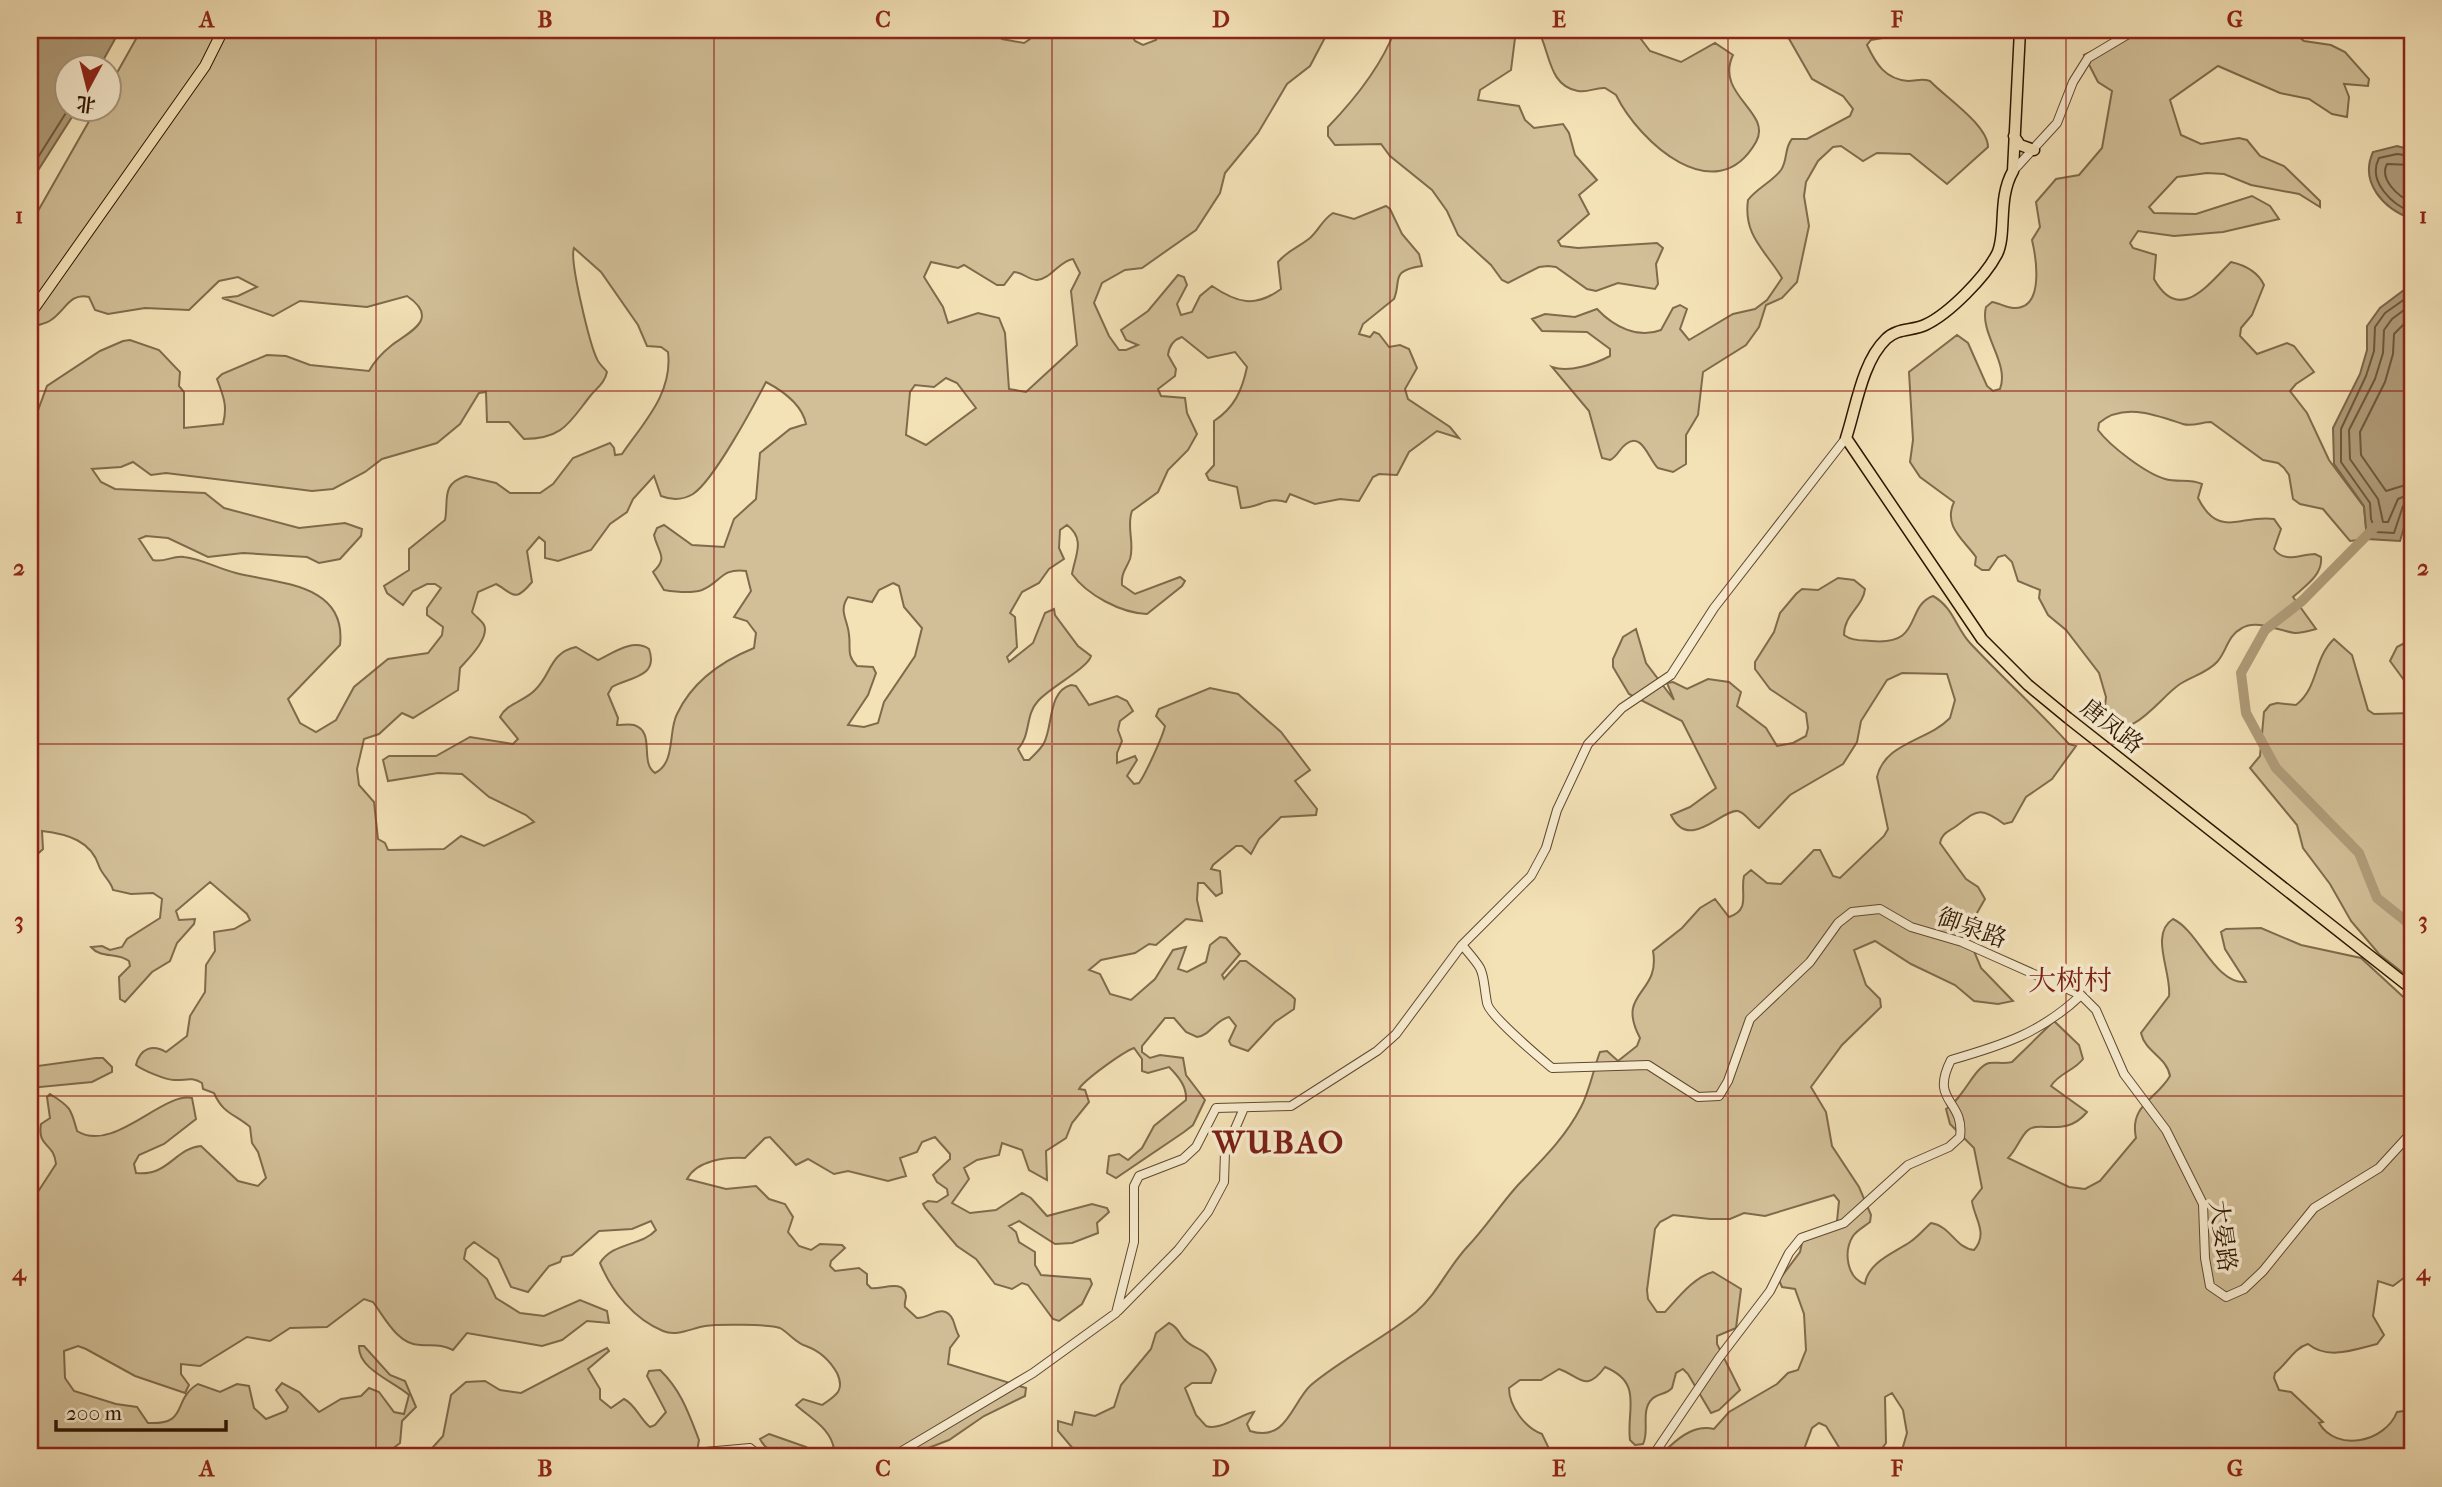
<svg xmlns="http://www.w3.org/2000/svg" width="2442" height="1487" font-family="'IM FELL French Canon','Noto Serif SC',serif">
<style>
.green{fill:#d2bf98;stroke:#806a4c;stroke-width:2;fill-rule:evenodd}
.water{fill:#b09c79;stroke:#7c6649;stroke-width:2}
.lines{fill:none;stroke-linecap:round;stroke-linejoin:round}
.shore{stroke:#6e583c;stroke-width:2}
.river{stroke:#b09c79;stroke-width:10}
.minor-casing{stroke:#5f482e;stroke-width:10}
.major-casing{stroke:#2d1400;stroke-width:12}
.highway-casing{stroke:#2d1400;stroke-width:13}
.minor{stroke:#f8ecd0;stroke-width:8}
.major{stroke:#f4e2b7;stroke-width:10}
.highway{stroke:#f4e2b7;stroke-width:10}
.grid{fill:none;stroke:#8f2418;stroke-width:2;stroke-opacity:0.55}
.labels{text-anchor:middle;stroke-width:7;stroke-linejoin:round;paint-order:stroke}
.street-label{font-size:24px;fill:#2d1400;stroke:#f8ecd0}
.quarter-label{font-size:28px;fill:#7a1f14;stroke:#f8ecd0}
.district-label{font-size:32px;font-weight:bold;letter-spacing:2px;fill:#7a1f14;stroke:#f8ecd0}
.neatline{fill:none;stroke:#8f2418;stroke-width:2.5}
.grid-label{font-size:23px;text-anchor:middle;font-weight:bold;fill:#8f2418}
</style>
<rect width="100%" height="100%" fill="#f4e2b7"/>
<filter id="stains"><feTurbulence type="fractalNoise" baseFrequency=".00286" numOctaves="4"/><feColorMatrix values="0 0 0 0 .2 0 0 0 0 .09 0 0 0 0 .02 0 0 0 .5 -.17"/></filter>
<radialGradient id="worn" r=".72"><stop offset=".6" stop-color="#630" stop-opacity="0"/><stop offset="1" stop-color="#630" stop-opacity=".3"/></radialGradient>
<path class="green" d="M141,30H999L997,34L1002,39L1024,43L1030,39L1033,30H1129L1135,41L1143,45L1156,40L1158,30H1329L1310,66L1287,84L1258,133L1225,173L1220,193L1196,230L1142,268L1125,270L1102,283L1094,303L1109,336L1119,350H1126L1138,345L1126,340L1121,330L1148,311L1178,275L1184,277L1187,285L1177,304L1181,315L1192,312L1200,296L1212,286C1237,303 1255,308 1281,289L1278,262C1288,250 1299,247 1310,238C1319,230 1322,220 1333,213L1354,219L1386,206L1390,209L1402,234L1419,254L1422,266C1389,271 1402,280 1394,299L1363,324L1359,334L1370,337L1374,332L1379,334L1389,347L1400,345L1409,349L1417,368L1405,389L1408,399L1450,427L1459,438L1437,431L1409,452L1397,475L1379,474L1373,477L1359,501L1340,499L1315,504L1290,494L1286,502C1267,496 1259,508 1241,508L1237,487L1209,480L1206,474L1214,465V421C1234,408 1242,391 1247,367L1235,352L1208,358L1182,337C1173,340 1169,346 1168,355L1176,369L1175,376L1158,389L1161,396L1185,398L1187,413L1197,434L1188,450L1168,470L1158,492L1132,511C1126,527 1135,543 1130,559C1126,569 1121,573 1122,585L1135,594L1180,577L1185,581L1182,586L1147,614C1121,613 1087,595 1072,574C1075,556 1086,539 1067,525L1060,530L1059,548L1064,559L1049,569L1039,583L1022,592L1010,613L1015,617L1017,647L1007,657L1009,662L1033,643L1045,613L1054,609L1055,615L1078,646L1091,656C1088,668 1049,688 1038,701C1025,715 1031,735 1018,749L1024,760H1029C1034,755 1041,749 1044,743C1053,726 1048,691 1071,685L1076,686L1089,705L1117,696L1127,701L1133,711L1120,721L1118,730L1122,741L1117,753V763L1135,756L1137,760L1127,776L1134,784L1139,783C1145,775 1163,736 1165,726L1156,716L1159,709L1210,688L1238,694L1281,732L1310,770L1295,781L1317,809L1316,815L1281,817L1259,839L1251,854L1242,846H1236L1213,865L1211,869L1220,871L1222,893L1216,896L1204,883H1198L1197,900L1202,921L1186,919L1156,945L1149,944L1135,953L1101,960L1089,970L1100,974L1110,994L1131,1000L1155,979L1173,950L1186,947L1178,969L1187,972L1206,962L1210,945L1220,937L1226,938L1240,954L1222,975L1224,979L1240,961H1246L1292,996L1295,999L1294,1009L1275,1022L1248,1051L1231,1045L1229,1041L1236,1026L1229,1017C1215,1020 1211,1035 1197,1037L1186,1032L1174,1018H1165L1142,1046V1052L1150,1058L1160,1055L1183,1058L1186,1075L1205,1100L1193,1125L1184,1132L1116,1178L1107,1173L1109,1156L1119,1154L1128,1160L1142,1148L1154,1126L1186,1100C1187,1087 1179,1077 1169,1067L1148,1073L1142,1071V1059L1134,1048C1123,1052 1084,1080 1079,1089L1085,1090L1089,1102L1072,1123L1066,1138L1046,1151L1047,1180L1029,1170L1022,1150L1002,1143L999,1155L977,1160L964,1168L969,1179L952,1203L970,1213L996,1210L1022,1193L1031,1198L1047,1216L1092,1204L1107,1208L1109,1212L1097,1223L1098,1233L1072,1243L1055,1244L1019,1221L1009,1226L1016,1232L1019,1242L1035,1252V1265L1041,1275L1090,1279L1092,1284L1082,1304L1059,1321L1053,1319L1028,1285L1022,1283L1012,1289L995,1284L976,1259L957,1246L925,1208L923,1204L928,1201L937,1202L948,1195L947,1189L937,1182L933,1175L950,1159V1154L935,1137L922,1142L917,1152L900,1158L906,1176L888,1181L848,1171L834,1174L808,1159L796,1165L770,1137L765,1138L745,1158C726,1157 697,1160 687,1179L726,1189L756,1186L769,1199L785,1204L793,1217L788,1232L799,1246L811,1250L820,1244L842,1245L845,1248L831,1261L830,1266L835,1271L859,1268L867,1274V1284L871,1288C881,1290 904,1278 906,1296C906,1300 904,1303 905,1307L917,1318C929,1319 944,1301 953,1320C955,1325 956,1331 959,1336L950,1348L948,1364L1026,1388L1025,1396L984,1416L949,1440L905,1457H821L834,1450C832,1429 810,1418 796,1405L803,1399L822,1405C837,1395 845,1390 837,1373C829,1359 820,1351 806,1346C796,1343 789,1333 780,1328C770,1324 717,1324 705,1326C692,1328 677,1337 663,1331C634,1319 612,1292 600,1263C613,1242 642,1246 656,1230L651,1221L632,1229L599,1231L572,1255L562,1257L560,1262L549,1266L528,1292L511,1287L498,1259L474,1242L466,1249L464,1259L487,1279L496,1298L520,1313L544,1316L580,1300L607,1311L609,1323L587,1321L562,1340L542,1346L467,1333L453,1350C441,1344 433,1346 420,1345C398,1345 385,1318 373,1302L364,1299L327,1327L290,1328L270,1341L247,1337L200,1366L181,1364V1374L189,1385L185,1393L135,1376L86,1349L78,1346L64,1351L65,1378L74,1391L116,1404L137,1407L148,1423C190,1425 171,1400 198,1384L220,1392L237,1384L249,1386L254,1408L266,1419L286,1411L288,1407L276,1390L282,1383L299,1392L319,1412L341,1399L361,1396L369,1388L379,1392L394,1412L404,1414L409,1395C393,1381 358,1369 359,1346H364L390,1375L405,1381L416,1407L402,1421L400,1443L382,1457H30V1437L37,1427L30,1408V1204L56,1164C54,1142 37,1148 41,1124L50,1118L47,1097L50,1094C71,1107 71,1109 77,1131C113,1154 162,1092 192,1098L196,1119L164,1144L139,1155L134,1164L136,1173C168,1177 175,1148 201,1146L238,1181L258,1186L266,1178L258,1152L252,1143L250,1127C235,1114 223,1114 214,1093L203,1089L202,1083C191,1076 185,1081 174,1080C166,1080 142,1070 136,1065C140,1048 153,1044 166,1052L187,1036L190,1016L205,992L206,965L215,951L214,932L234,929L250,920L247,914L210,882L176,911L179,920L195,919L194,924L177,943L170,961L152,972L125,1002L120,999L119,977L130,966L129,961C117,952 101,959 91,947L102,946L110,950L122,947L127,939L160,918L162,899L153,893L131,894L113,890C111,881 102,875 99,866C91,841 68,834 42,831L43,849L30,861V846L35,839L30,832V432L47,386L100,351L123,341L130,340L159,350L180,372L179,386L184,392V428L223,424C228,405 223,396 217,379L222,374L267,355L286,356L310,365L369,371C375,360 382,353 392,345C409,332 441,319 407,296L367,307L300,301L273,316L222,298L238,296L257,287L238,277L219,281L189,310L145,308L108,314L95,310L89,297C70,292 65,311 51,320C44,325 36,324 30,329V225L96,109L108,108L109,87ZM574,248L601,272L638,325L647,346L661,347L668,352C673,393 644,422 622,454L615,455L614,448L610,443L573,458L553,484L540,493H510L496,483L466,476C440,484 449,501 445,520L409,549V570L384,586L387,593L403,605L413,591L427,584H435L441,588L427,608V615L443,627L442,635L428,653L388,659L354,687L336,720L316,732L300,723L288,699L340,645C347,583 279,584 236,573C219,569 202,559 184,557C173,555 165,563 153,560L139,539L146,536L168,538L208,557L243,553L307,557L319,563L340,559L361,536L362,529L345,523L299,528L224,508L205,493L115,489L101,482L92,469L121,467L133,462L151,475L166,473L312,491L333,489L365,472L382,459L437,443L460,424L479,393L486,392L487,422H509L524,439C564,439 570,421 591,395C598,387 605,382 607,372C604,368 599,364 597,359C590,345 569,260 574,248ZM1073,259L1080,273L1071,291L1077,345L1026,392L1009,389L1005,333L999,318L978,313L948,323L943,307L924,277L931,262L958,268L964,265L997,285H1004L1014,272C1023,272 1028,280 1037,280C1051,279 1059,261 1073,259ZM946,378L957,383L976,408L926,445L906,435L910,392L915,385L934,387ZM766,382C783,391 802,404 806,424L790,429L760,453L756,499L734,519L724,547L692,545L664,525L657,528L654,535C658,553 669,557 653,572L664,590C676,592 690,594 702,590C722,582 720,568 746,571L751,591L734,617L747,621L756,633L754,648C722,661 692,682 677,714C668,731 676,763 655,773C639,762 656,732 634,725C630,724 622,725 617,725L618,718L608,694L612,687C630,677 659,677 649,649C633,638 613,653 598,660L576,647C549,653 552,674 535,690C525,701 507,703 500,717L518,739L513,744L470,737L436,756H389L383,760L388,781L438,773L462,774L489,797L526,815L534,822L484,846L461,836L444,849L388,850L385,843L378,839L374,802L359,785L357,769L364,739L379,734L402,713L413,718L458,690L460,668C467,660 490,638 484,625C482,621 475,616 472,612L478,592L496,584C513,593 514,604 532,582L527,551L539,537L545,542V558L558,561L591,550L610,524L627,512L633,499L654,476L661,496C671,500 683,500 693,494C714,480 753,407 766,382ZM893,583L899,586L904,607L922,628L915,656L884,702L878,723L864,727L848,725L868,695L876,673L873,667L857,666C846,655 851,648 849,635C848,620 838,611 848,597L872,602L879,590Z
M1395,30H1516L1511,70L1480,90L1478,100L1519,106L1525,120L1534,128L1563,124L1569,133L1575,155L1597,180L1579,195L1589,214L1558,241L1561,246L1578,248L1657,243L1663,248L1656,264L1658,284L1655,289L1618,283L1596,291L1587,289L1556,267L1548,266L1539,267L1508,283L1502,280L1491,265L1458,235L1447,211L1432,190L1390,156L1381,144L1335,145L1328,136V127C1355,99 1381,67 1395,30Z
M1538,30H1634L1650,51L1681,62L1715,43L1733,55C1714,95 1773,112 1756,142C1716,212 1639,142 1616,95L1605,88C1596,87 1588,93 1578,91C1548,86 1550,51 1538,30Z
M1784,30H1903L1888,37L1871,40L1867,45C1876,64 1885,79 1908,81C1917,81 1921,78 1930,81C1945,97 1988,125 1988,147L1947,184L1910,154L1877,153L1863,161L1841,146L1833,147L1818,161L1806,182L1804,196L1809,226L1797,282L1782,298L1766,305L1759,327L1746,345L1703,372L1698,415L1686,435V464L1673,472L1658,468C1649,460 1642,431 1626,444C1619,449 1618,456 1610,460L1602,458L1589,411L1552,367C1569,373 1595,364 1610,356V349L1587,332L1542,331L1532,319L1545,314L1575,317L1597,309C1614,327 1638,339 1661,330L1673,308L1680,305L1687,309L1680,329L1689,340L1733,314L1755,309L1767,300L1782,278C1766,251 1743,236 1748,200C1757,188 1772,182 1781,170C1788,160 1784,148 1792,139H1807L1850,116L1853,109L1843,96L1812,79Z
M2124,30H2290L2304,41L2331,45L2345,52L2369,79L2368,86L2344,84L2349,97L2347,117L2332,114L2309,99L2280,93L2218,66L2170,100L2181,135L2201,144L2239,138L2247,140L2260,156L2284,166L2320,201V207L2299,194L2251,185L2224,174L2207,173L2177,177L2149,207L2154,213L2196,214L2252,196L2270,206L2279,219L2223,232L2174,236L2138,231L2130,243L2133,248L2156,255L2154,279C2179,324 2207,286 2231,262C2244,265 2258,272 2264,285L2252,315L2241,328L2240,336L2257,354L2287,343L2294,346L2314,372L2296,384L2290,391L2307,413L2329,460L2364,507L2367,539L2350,541L2323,509L2300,504L2293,499L2289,475L2284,468L2278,463L2263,460L2211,422C2202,422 2192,427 2183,424C2156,415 2123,402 2099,423L2098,430C2110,446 2145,473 2165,479C2178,483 2189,478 2202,484L2198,498C2219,540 2241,514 2274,519L2281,529L2274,549C2285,564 2300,554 2315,554L2321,557C2323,575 2305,586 2293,597L2316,629C2309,631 2302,633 2295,633C2279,631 2257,619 2242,628C2227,636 2227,651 2217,662C2207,673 2192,676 2180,684C2158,699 2134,740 2103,725L2106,697L2099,673L2066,630L2048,615L2039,598L2040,590L2018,581L2012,562L2005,555L1998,557L1989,570H1982L1975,565L1976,557C1963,539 1943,526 1954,502L1920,477L1910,462L1913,440L1909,372L1957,335L1968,343L1987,386L1993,391L2000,389C2010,363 1979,334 1986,307L1992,302C1999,303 2007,308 2014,308C2045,309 2036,257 2032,240L2040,227L2036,202L2056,179L2079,175L2102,148L2112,91L2098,82L2084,55L2106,45Z
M1838,578L1854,580L1865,589C1863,607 1844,614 1844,635C1852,641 1861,640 1871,641C1924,646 1904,607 1933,596C1953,607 1956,628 1970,643C2002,677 2037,709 2069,744L2076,746L2052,779L2026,797L2012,822L2004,824C1979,805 1977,811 1955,827C1948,832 1942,833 1940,843L1966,879L1978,887L1985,899L1970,925L1969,939L1981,968L2013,1001L1998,1004L1974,1001L1955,985L1911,964L1875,941L1854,950L1866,985L1880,999L1881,1007L1842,1045L1811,1087L1826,1112L1832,1146L1859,1187L1871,1215L1870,1222C1865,1226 1856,1231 1853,1236C1843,1252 1847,1278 1865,1284C1868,1262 1894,1253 1910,1242C1918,1237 1924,1229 1931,1223C1951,1226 1955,1248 1974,1250C1989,1233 1974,1218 1972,1201L1982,1188L1974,1148L1950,1124L1946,1109C1964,1098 1974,1067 1989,1063C1996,1062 2004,1064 2012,1062L2054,1021L2079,1045L2083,1059C2074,1071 2059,1073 2051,1086L2087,1112C2065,1139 2039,1119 2027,1131C2020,1138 2016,1150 2008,1158L2069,1187L2085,1189L2100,1181L2136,1138C2129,1105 2156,1100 2170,1076C2167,1057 2145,1052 2141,1033L2169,996C2172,973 2149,934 2173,919C2199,931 2215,985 2246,982L2225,949L2221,932L2226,929L2261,928L2301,945L2361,958L2412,1005V1278L2405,1277L2393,1286L2378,1281L2373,1316L2384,1335L2377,1344C2353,1350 2328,1360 2308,1344C2294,1348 2287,1364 2275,1373L2274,1378L2279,1390L2291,1392L2323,1422L2319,1423C2337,1453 2385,1442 2397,1412L2412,1410V1457H1900L1907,1433L1903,1410L1892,1393L1885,1397L1886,1443L1876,1457H1845L1826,1426L1819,1423L1812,1428L1803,1452L1797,1455L1674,1457L1669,1447C1682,1435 1696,1425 1714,1429L1729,1412L1777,1384L1788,1373L1798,1370L1806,1350L1804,1314L1795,1289L1782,1287L1779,1280L1800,1252L1803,1238L1832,1227L1837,1221L1839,1201L1834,1195L1765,1216L1744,1213L1730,1219H1710L1673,1215L1660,1222L1655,1229L1647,1290L1648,1299L1657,1312H1665C1678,1298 1694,1277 1713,1272L1741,1289L1736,1328L1717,1336V1344L1740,1390L1719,1410L1711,1413L1688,1374L1683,1369L1676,1373L1672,1388C1666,1395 1658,1393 1652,1399C1640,1411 1650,1431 1643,1444L1635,1445L1630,1440C1626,1410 1644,1383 1605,1367C1585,1394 1580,1376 1559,1369L1541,1380H1520L1509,1388C1509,1406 1525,1428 1542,1434L1553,1457H1076L1075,1451L1058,1431V1421L1072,1425L1075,1412L1095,1416L1114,1407L1121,1385L1151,1349L1156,1333L1169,1323C1178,1327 1178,1332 1184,1339C1197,1353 1205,1344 1216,1370L1211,1383H1192L1185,1388L1196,1415L1206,1426C1220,1431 1239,1415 1254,1412L1247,1424L1250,1431C1287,1443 1292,1402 1311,1385C1343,1358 1383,1339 1416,1312C1438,1293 1448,1267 1468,1246C1486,1227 1500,1205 1518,1185C1542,1160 1565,1138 1581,1107C1590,1090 1593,1070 1600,1052L1607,1051L1618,1061L1637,1046L1640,1038C1615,991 1661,995 1653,951L1682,928L1700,908L1715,899L1729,917C1751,910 1740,893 1744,876L1751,870L1767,883L1781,884L1814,850H1820L1833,876L1840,878L1884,836L1888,829L1877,777C1885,742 1928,741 1950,718L1955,700L1947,674L1902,673L1887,680L1861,721L1857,742L1843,764L1790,795L1759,828C1751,824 1746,813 1738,811C1723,808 1689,853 1671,815L1690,807L1716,788L1682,721L1629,694L1613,667V659L1623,637L1636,629L1646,663L1674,700L1667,683L1673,682L1687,689L1708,679L1729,682L1741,692L1737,706L1766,728L1777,746L1793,743L1806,736L1808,728L1806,713L1770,689L1755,669V662L1774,632L1780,613L1796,594L1802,589L1818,590Z
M2334,639L2352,655L2368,710L2374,714L2412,713V980L2379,954L2351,921L2330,884L2303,848L2297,825L2250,768L2260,756L2264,712L2270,705L2277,703L2296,705C2319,687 2313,659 2334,639Z
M2412,639V691L2390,661L2397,647Z
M96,1058H103L112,1067V1072L92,1082L30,1088V1067Z
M607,1348L609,1351L588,1369L600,1389V1399L611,1408L624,1399C635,1404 640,1419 650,1427L655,1425L666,1412L647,1376L649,1371L660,1370C681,1390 689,1414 699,1440L696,1457H424L443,1436L451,1395L466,1382L485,1381L500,1390L521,1393Z
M769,1434L806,1447L819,1457C798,1457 771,1461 760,1439Z"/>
<path class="water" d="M30,30H120L100,66H66V108L77,109L30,183Z
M2397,146L2412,150V219C2384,209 2359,183 2373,152Z
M2412,284V500L2400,541L2367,539L2364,506L2334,464L2333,428L2360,374L2367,350V326L2380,308Z"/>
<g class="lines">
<path class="shore" d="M2412,156L2397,154L2379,158C2367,181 2392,205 2412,212
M2412,165L2387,164C2379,179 2398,197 2412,202
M30,170L69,108
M2412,294L2385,313L2375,327L2374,351L2366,376L2341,429V462L2370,503L2371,519L2376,532L2394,533L2403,506L2412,502
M2412,304L2392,319L2384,330L2383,353L2375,379L2349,430L2350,459L2378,499L2383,522H2388L2398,499L2412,493
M2412,316L2394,334L2393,354L2385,382L2360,432L2361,455L2386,491L2412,483"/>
<path class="river" d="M2375,527L2302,601L2265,630L2241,673L2246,713L2276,768L2359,853L2377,898L2412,926"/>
<defs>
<path id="minor" d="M2013,171L2057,123L2073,82L2088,58L2135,30
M1462,945C1487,974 1481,968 1487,1003C1489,1015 1540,1058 1552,1068L1648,1065L1698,1097L1719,1096L1728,1081L1750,1019L1810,962L1838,923L1852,912L1880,909L1911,927L1962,942L2081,995L2096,1010L2124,1074L2166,1130L2203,1204L2205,1258L2210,1286L2226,1297L2244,1289L2263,1271L2314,1208L2379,1168L2412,1132
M1118,1311L1178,1250L1208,1212L1224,1182L1225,1152L1244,1108
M695,1457L705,1452L750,1448L761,1457
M892,1457L1033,1373L1116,1313L1134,1242V1186L1139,1176L1183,1159L1196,1147L1216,1108L1291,1106L1377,1051L1396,1034L1462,945L1531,876L1546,848L1557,810L1588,744L1622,708L1671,675L1714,608L1846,438
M1652,1457L1719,1358L1770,1291L1789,1253L1801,1238L1844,1223L1908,1165L1949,1147L1960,1137C1965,1099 1929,1103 1951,1060C2003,1045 2041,1033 2081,995"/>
<path id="major" d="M30,314L205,66L223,30"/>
<path id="highway" d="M2020,30L2013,171C1997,199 2007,234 1997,254C1985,277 1949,314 1925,325C1912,331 1897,328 1886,339C1862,362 1856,408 1846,438L1982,639L2028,685L2068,718L2412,989
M2014,136L2020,145L2034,150"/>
</defs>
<use href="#minor" class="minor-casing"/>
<use href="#major" class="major-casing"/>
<use href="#highway" class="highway-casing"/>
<use href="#minor" class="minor"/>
<use href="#major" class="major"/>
<use href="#highway" class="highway"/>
</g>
<path class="grid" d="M376,30V1457M714,30V1457M1052,30V1457M1390,30V1457M1728,30V1457M2066,30V1457M30,391H2412M30,744H2412M30,1096H2412"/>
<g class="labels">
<g class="street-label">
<text transform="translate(2112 726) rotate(38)" y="8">唐凤路</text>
<text transform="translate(1972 928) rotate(20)" y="8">御泉路</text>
<text transform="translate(2223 1236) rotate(82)" y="8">大晏路</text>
</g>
<g class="quarter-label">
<text x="2070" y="990">大树村</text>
</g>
<g class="district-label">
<text x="1279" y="1153">WUBAO</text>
</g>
</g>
<rect width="2442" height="1487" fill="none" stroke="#f4e2b7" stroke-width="77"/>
<g transform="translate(88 88) rotate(187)"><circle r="33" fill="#f8ecd0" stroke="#a7967d" stroke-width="2"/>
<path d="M0-5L12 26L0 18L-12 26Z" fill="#8f2418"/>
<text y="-10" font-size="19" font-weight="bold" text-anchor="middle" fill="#2d1400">北</text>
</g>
<path d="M56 1420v10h170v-10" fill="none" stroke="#2d1400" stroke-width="3.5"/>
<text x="66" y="1420" font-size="21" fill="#2d1400" stroke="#f8ecd0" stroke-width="5" paint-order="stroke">200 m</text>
<rect x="38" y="38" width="2366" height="1410" class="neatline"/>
<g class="grid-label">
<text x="207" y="27">A</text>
<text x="545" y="27">B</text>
<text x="883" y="27">C</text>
<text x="1221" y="27">D</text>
<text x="1559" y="27">E</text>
<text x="1897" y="27">F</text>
<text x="2235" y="27">G</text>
<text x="19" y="223">1</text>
<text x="2423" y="223">1</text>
<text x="19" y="575">2</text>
<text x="2423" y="575">2</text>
<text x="19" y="928">3</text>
<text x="2423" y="928">3</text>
<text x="19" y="1280">4</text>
<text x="2423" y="1280">4</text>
<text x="207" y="1476">A</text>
<text x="545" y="1476">B</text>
<text x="883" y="1476">C</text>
<text x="1221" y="1476">D</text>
<text x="1559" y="1476">E</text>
<text x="1897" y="1476">F</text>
<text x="2235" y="1476">G</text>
</g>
<rect width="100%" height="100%" filter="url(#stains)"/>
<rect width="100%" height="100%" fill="url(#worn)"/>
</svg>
